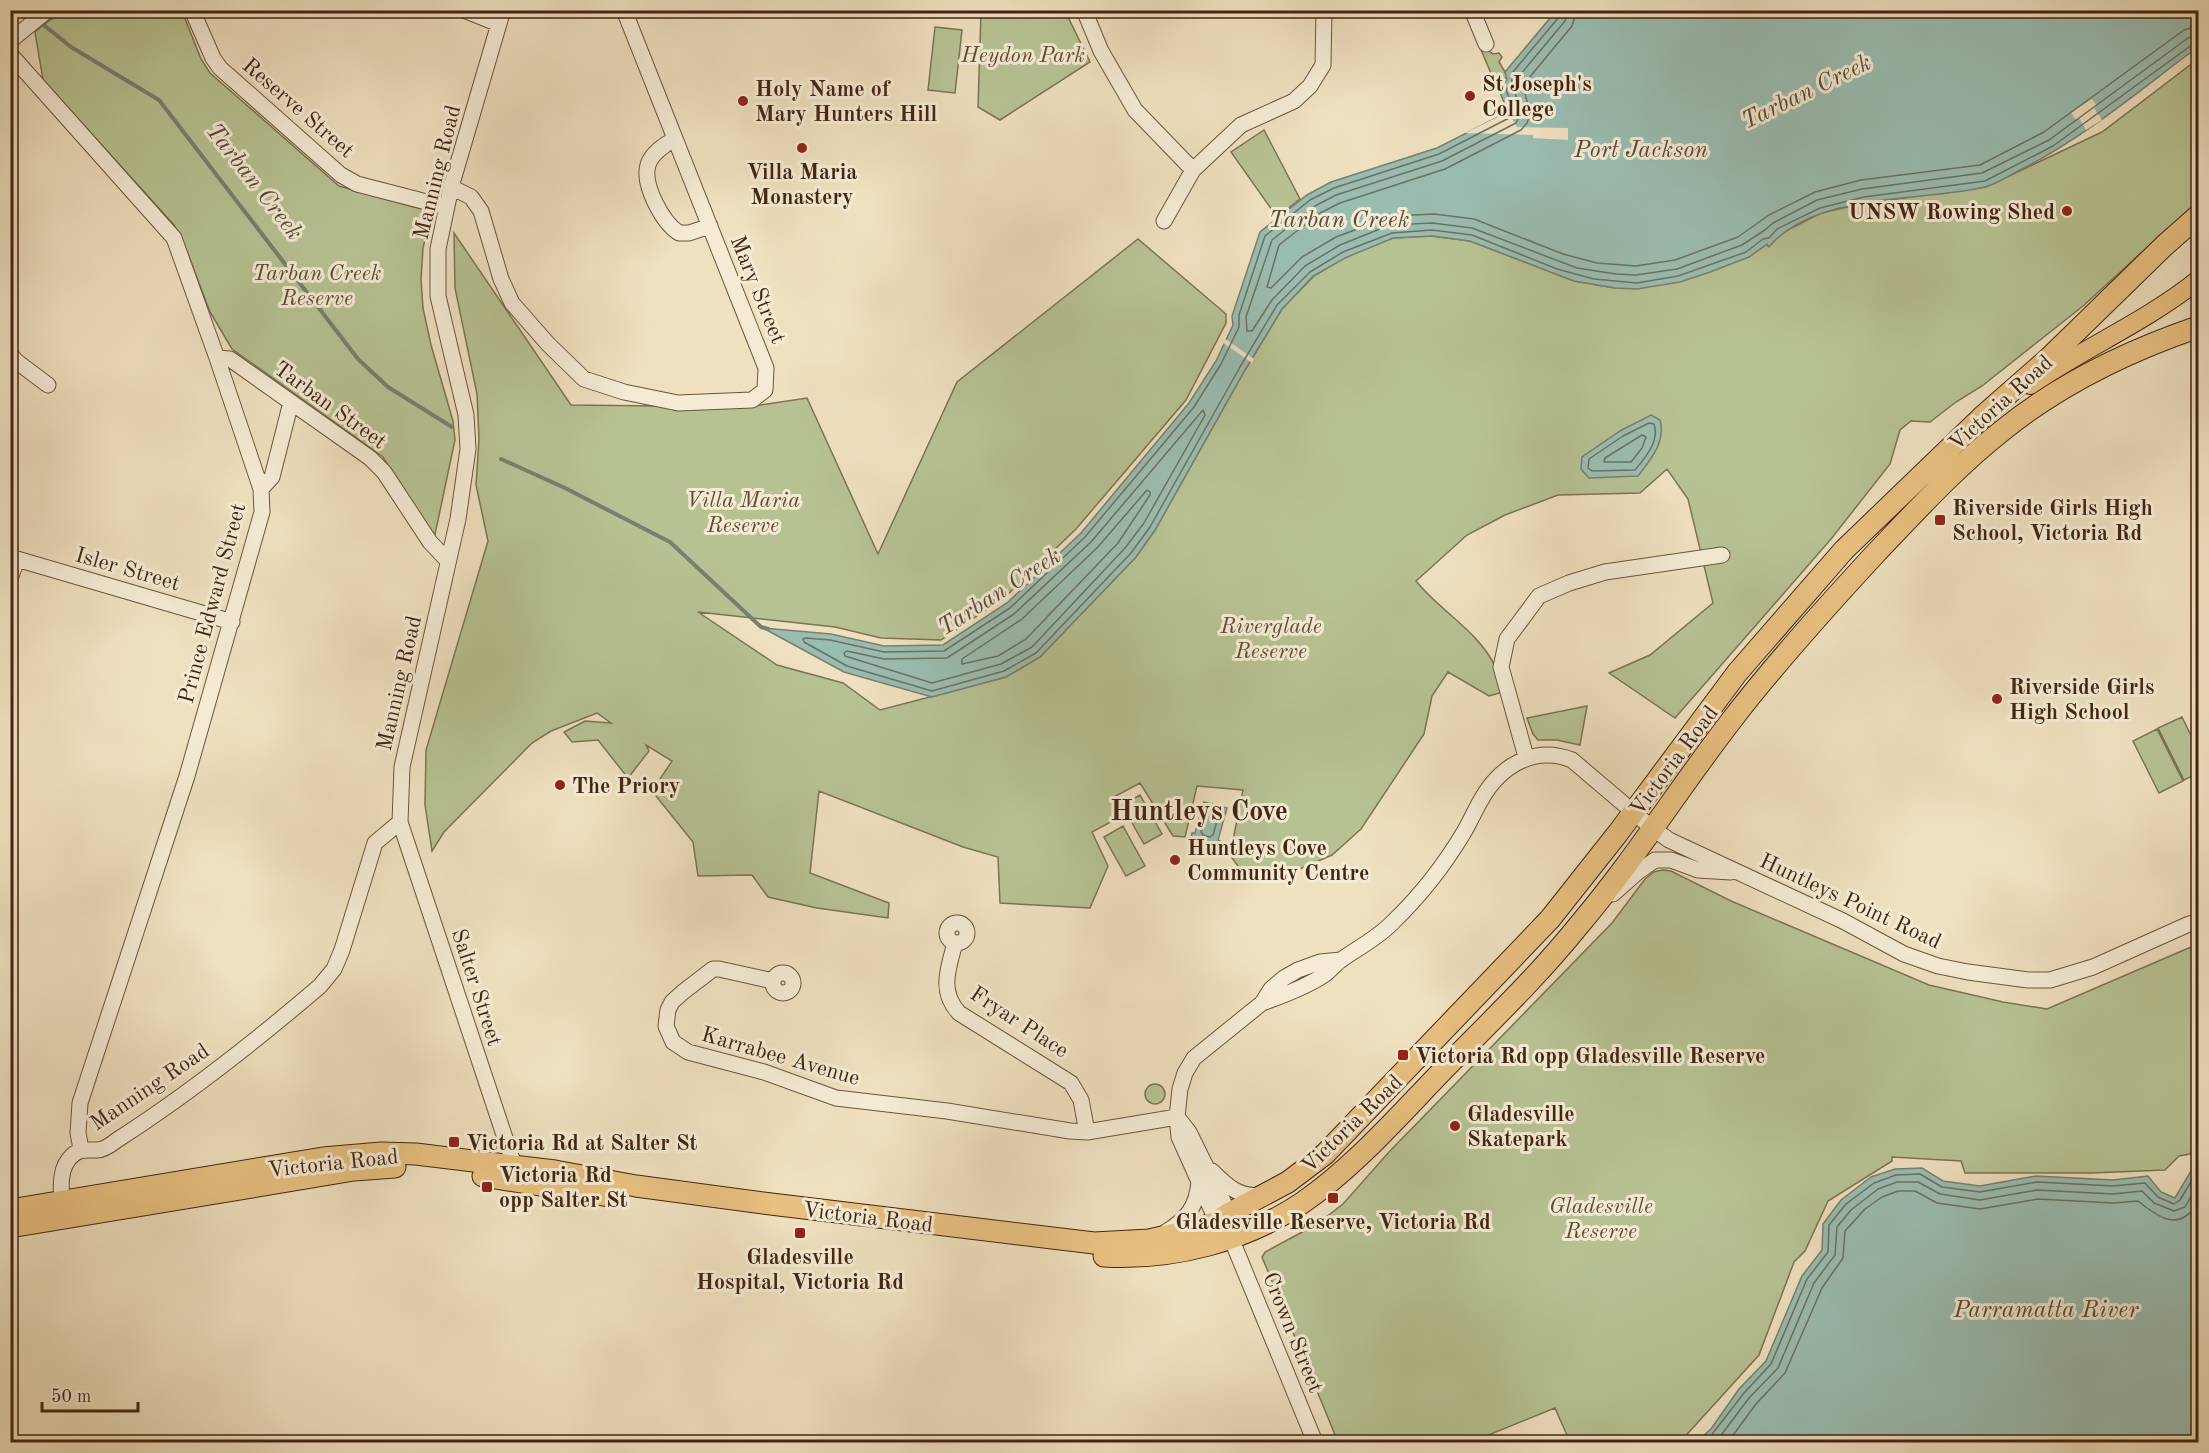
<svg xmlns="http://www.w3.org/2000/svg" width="2209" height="1453" font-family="'Old Standard TT',serif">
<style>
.green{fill:#b7c293;stroke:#7c7452;stroke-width:1.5}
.water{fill:#9abdb1;stroke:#778071;stroke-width:1.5}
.pier{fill:#efe0bf}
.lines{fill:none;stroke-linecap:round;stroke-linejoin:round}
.shore{stroke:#6e7161;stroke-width:1.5}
.stream{stroke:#778071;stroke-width:4}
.minor-casing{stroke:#6d543c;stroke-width:17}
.major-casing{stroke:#422511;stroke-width:20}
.highway-casing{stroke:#422511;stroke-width:23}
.minor{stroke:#f5ebd5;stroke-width:15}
.major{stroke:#e8c080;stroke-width:18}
.highway{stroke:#e8c080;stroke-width:21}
.poi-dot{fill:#8f2418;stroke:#f5ebd5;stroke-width:2}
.labels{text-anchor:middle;stroke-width:6;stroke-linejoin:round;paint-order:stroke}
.park-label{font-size:22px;font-style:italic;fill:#5f4c32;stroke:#f5ebd5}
.poi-label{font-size:22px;font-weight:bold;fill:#422511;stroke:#f5ebd5;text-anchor:start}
.street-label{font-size:22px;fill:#422511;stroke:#f5ebd5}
.water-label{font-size:24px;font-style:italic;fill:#584b39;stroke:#f5ebd5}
.district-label{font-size:28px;font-weight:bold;fill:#422511;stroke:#f5ebd5}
</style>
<rect width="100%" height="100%" fill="#efe0bf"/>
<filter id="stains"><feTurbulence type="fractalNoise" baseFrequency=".00333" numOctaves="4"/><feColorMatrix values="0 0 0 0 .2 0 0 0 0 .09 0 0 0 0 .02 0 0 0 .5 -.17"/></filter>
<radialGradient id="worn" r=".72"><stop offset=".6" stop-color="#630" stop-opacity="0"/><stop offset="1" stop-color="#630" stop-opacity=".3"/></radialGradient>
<path class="green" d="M67,11H182L201,59L210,73L339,186L425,210L431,215L423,248L421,279L423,308L431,345L453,421L455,440L434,539L383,457L232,349L210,312L188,254L174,225L43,80L35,32L50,20Z
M981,11H1065L1090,62L1000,120L978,107Z
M935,27L962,30L955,93L928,90Z
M1479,45L1493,54L1499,53L1502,57L1499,62L1508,77L1495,83Z
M2198,59V201L2083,306L1982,386L1956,402L1930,422L1911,421L1900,430L1890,464L1831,539L1675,718L1609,673L1650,655L1713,603L1688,499L1667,469L1640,493L1558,495L1505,515L1467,535L1416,581C1440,611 1478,631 1495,666C1499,674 1500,684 1503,692L1489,696L1448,672L1432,696L1424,734L1361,829L1332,855L1300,869L1259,877L1245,876L1230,855L1243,790L1197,786L1185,837L1173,836L1140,783L1110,799L1120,817L1092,832L1108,866L1090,908L1000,903L998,857L963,847L819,791L810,873L889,903L888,918L817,908L768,897L752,875L698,876L693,842L652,791L672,761L646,745L649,751L628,778L598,740L572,742L564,732L585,721L611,723L597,713L551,731L532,743L444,832L432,851L425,805L426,750L488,541L476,485L479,439L477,394L455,288L454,233L571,405L748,407L807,398L878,554L957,382L1138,239L1226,314V323L1186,400L1076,529L1004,598L941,640L881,638L835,627L698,612L777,665L843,683L880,710L1006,677L1040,657L1136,557L1155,530L1245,370L1282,309L1314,276L1345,257L1393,238L1432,236L1470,241L1574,281L1615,288L1749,257L1767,244L1768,246L1780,234L1821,213L1865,203L1986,187L2102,132Z
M1264,130L1300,199L1277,217L1231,152Z
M1587,706L1580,745L1557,740H1538L1533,734L1527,718Z
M2182,717L2198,750V773L2184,780L2158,728Z
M2157,729L2183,781L2159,793L2133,741Z
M1140,795L1162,834L1144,844L1122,805Z
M1123,826L1145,866L1126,876L1104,837Z
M1662,870L1671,871L1731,901L1929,985L2003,1002L2047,1009L2198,944V1141L2190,1154L2179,1156L2165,1170L2091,1173H1965L1961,1161L1892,1157V1161L1828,1201L1805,1251L1794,1262L1759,1355L1680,1442H1570L1555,1408L1471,1442H1338L1262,1257L1265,1252L1317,1224L1343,1204L1389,1152L1612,923L1645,879L1654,872Z
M1145 1094a10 10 0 1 1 20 0a10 10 0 1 1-20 0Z"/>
<path class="water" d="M1556,11H2198V47C2141,89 2085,137 2022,169C2010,175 1997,184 1985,187C1921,202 1815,192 1769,247L1767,244L1749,257L1710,272L1680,282L1637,289L1615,288L1574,281L1470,241L1432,236L1393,238L1345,258L1313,276L1282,309L1245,370L1155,530L1136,557L1040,657L1006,677L932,697L844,672L763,628L831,634L884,646L943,645L1007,603L1081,533L1189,403L1216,361L1233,325L1232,316L1260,232L1307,195L1331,182L1437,148L1508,112L1498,88L1507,80L1505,72Z
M1651,415L1660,420C1666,442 1651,459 1638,476L1589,478L1581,469L1582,457L1620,431Z
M1204,802L1227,808L1218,840L1220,841L1219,846L1191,838L1192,833H1195Z
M2198,1154V1442H1696L1711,1429L1739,1389L1766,1361L1802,1276L1822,1250L1823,1224L1841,1200L1871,1177L1895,1169L1922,1168L1943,1181L1980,1186L2036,1176L2113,1180L2148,1176L2161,1192L2175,1198L2197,1161Z"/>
<path class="pier" d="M2092,99L2097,106L2094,108L2102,120L2086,130L2079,118L2076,120L2071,112Z
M1508,112L1517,127L1568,128V140L1533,138V135L1465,133Z
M1224,338L1254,359L1252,363L1222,342Z"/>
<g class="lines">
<path class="shore" d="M1560,10L1559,17L1512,73V82L1506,90L1514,110L1511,117L1439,154L1334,188L1310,200L1265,236L1239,315V327L1221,364L1194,407L1085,537L1010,608L944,651L884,652L830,640L806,638L803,639L804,642L847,666L932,691L1004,671L1036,653L1131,553L1150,527L1240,367L1277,305L1310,272L1343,252L1392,233L1432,230L1472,235L1557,269L1594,279L1637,283L1678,276L1746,252L1763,239L1769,238L1777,229L1820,208L1864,197L1985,181L2053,146L2193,44L2198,43
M1568,10L1565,21L1520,75L1519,84L1515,92L1521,113L1516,123L1442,161L1336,195L1315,206L1272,240L1246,317L1247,331H1252L1272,300L1305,266L1340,245L1390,225L1432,223L1472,228L1577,268L1616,274L1636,275L1677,269L1742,245L1765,230L1773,223L1817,200L1862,189L1982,173L2049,140L2188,38L2198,35
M1577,10L1572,26L1529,78L1525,93L1530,114L1527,123L1521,130L1445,169L1340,203L1320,213L1279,245L1267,287L1271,288L1302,257L1336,237L1392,216L1434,214L1474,219L1563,254L1597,263L1636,266L1675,260L1738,237L1769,215L1815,192L1861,180L1980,165L2044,132L2184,30L2198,26
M1203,410L1205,415L1144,523L1125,548L1032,647L1001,664L932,683L845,656L844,653L847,651L884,659L947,658L1014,614L1091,542Z
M1649,423L1654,424C1660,441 1645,458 1635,470L1592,471L1588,468L1589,459L1623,436Z
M1642,435L1646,437L1642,448L1631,462H1604L1605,458Z
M1147,490L1150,492V495L1118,543L1026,639L998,656L962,664V659L1022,619L1097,548Z
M1210,810L1217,812L1219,814L1213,835L1210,837L1203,835L1201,832L1207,812Z
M1706,1442L1744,1393L1771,1364L1807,1279L1828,1252L1829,1225L1846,1204L1874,1183L1896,1175L1920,1174L1942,1187L1980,1192L2037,1182L2113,1186L2145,1183L2158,1197L2174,1204L2180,1200L2198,1170
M1716,1442L1749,1398L1778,1368L1814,1283L1835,1255L1837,1227L1851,1210L1878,1189L1897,1182H1918L1940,1194L1980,1200L2037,1190L2113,1194L2142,1191L2154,1203L2174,1211L2185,1207L2198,1184
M1728,1442L1756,1404L1785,1373L1822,1288L1843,1258L1845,1231L1865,1209L1882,1197L1898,1191H1915L1937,1203L1980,1209L2038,1199L2113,1203L2138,1201C2159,1218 2180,1233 2198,1202"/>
<path class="stream" d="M25,10L34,17
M40,22L71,47L159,100L358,359L388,387L452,427
M501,459L565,488L670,542L761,627L768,629"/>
<defs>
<path id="minor" d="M192,10L213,58L220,68L341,175L357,184L446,207
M464,10L499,24
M503,10L451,187L438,249V296L466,415L468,449L458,519L402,767L400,822L514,1165
M1084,10L1101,51L1135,110L1193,170
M1472,10L1486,44
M10,41L48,10
M10,54L174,238L217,358L261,489L262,512L187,776L80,1103L78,1133L81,1149
M675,139C665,144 651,154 648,165C642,185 663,223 679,233H689L710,226
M451,187L471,197L481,211L501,279L512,303L548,344L584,379L624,392L678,403L752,400L765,390L766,368L624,10
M1164,221L1193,170L1241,125L1294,101L1310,86L1323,65L1324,10
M10,354L16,361L48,385
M217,358L230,359L370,458L384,472L430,542L448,561
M261,489L272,477L291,402
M10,557L232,622
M10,579L17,559
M1526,757L1501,667L1507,639L1539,596L1569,583L1605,572L1722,555
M1613,894L1639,871L1655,860H1671L1698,870L1731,872
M947 933a10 10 0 1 1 20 0a10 10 0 1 1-20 0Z
M955,943C948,969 939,991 959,1013L1071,1083L1081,1100L1087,1132
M773 983a10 10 0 1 1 20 0a10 10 0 1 1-20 0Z
M773,981L719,969H713L683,992L672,1002L668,1010L666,1026L673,1042L688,1052L764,1072L836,1098L947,1111L1070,1131L1087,1132L1177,1117
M1262,1003C1282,996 1306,987 1324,975C1330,971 1335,964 1341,960C1359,947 1378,938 1393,922C1420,896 1445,864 1464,832C1470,822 1475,810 1481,800C1500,766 1534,745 1572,760L1652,828L1669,840L1843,921L1904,954L1938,966L1968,972L2028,980H2050L2093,967L2189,924L2198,922
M1177,1117L1189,1132L1223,1201L1228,1214L1231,1238L1315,1442
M1212,1171C1226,1185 1239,1198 1260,1195
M64,1211C61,1196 58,1172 69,1159C78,1148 85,1150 97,1150C104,1150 112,1144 117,1140C187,1095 257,1040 320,986L334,969L342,950L375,843L400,822
M1223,1229L1217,1222L1179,1137L1177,1117L1180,1089L1185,1073L1194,1058L1262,1003L1271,989L1284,978L1298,970L1320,962L1341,960
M1166,1232C1187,1219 1197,1207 1199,1181"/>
<path id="major" d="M2030,385C2084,348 2147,321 2198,280"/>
<path id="highway" d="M483,1176L609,1196
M10,1210L323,1158L381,1153L416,1154L555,1171L636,1186L771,1204L1094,1243L1149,1240L1197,1229L1217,1222L1228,1214L1288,1182L1325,1154L1550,919L1618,833L1737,673L1844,550L1982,417L2048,359L2165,245L2198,216
M10,1227L354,1170L395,1167
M1104,1256C1173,1260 1245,1241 1302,1203C1355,1167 1402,1112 1447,1066C1492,1020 1539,975 1579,925C1635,859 1681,785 1734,717C1778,660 1826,607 1875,554C1916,511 1956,467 2003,430C2061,383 2128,351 2198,327"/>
</defs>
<use href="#minor" class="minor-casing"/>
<use href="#major" class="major-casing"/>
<use href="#highway" class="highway-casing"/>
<use href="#minor" class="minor"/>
<use href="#major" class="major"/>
<use href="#highway" class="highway"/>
</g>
<g class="poi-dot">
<circle cx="1470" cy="96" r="6"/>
<circle cx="743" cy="101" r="6"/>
<circle cx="802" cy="148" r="6"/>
<circle cx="2067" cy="211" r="6"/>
<rect x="1934" y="514" width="12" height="12" rx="3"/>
<circle cx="1997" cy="699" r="6"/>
<circle cx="560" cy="785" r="6"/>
<circle cx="1175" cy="860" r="6"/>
<rect x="1397" y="1049" width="12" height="12" rx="3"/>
<circle cx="1455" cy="1126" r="6"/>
<rect x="448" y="1136" width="12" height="12" rx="3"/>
<rect x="481" y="1181" width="12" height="12" rx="3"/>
<rect x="1327" y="1192" width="12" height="12" rx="3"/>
<rect x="794" y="1227" width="12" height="12" rx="3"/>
</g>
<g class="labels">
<g class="park-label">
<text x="1023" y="62">Heydon Park</text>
<text x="317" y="280">Tarban Creek<tspan x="317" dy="25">Reserve</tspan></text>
<text x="743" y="507">Villa Maria<tspan x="743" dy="25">Reserve</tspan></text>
<text x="1271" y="633">Riverglade<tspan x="1271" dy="25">Reserve</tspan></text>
<text x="1601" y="1213">Gladesville<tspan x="1601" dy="25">Reserve</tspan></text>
</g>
<g class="poi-label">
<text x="1482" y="91">St Joseph's<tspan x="1482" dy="25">College</tspan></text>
<text x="755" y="96">Holy Name of<tspan x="755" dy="25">Mary Hunters Hill</tspan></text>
<text x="802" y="179" text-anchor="middle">Villa Maria<tspan x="802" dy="25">Monastery</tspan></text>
<text x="2055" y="219" text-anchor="end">UNSW Rowing Shed</text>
<text x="1952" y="515">Riverside Girls High<tspan x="1952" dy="25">School, Victoria Rd</tspan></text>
<text x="2009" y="694">Riverside Girls<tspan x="2009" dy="25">High School</tspan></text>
<text x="572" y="793">The Priory</text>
<text x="1187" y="855">Huntleys Cove<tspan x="1187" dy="25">Community Centre</tspan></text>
<text x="1415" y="1063">Victoria Rd opp Gladesville Reserve</text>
<text x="1467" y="1121">Gladesville<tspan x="1467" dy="25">Skatepark</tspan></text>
<text x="466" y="1150">Victoria Rd at Salter St</text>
<text x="499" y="1182">Victoria Rd<tspan x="499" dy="25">opp Salter St</tspan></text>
<text x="1333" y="1229" text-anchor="middle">Gladesville Reserve, Victoria Rd</text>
<text x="800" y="1264" text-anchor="middle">Gladesville<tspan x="800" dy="25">Hospital, Victoria Rd</tspan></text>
</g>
<g class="street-label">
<text transform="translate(299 107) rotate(41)" y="8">Reserve Street</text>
<text transform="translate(436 172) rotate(-76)" y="8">Manning Road</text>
<text transform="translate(759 289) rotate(68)" y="8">Mary Street</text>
<text transform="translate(2000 402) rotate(-42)" y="8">Victoria Road</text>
<text transform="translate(331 404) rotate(36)" y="8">Tarban Street</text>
<text transform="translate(128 568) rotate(16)" y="8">Isler Street</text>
<text transform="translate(211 603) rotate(-75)" y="8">Prince Edward Street</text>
<text transform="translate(398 683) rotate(-77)" y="8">Manning Road</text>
<text transform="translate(1673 760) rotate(-53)" y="8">Victoria Road</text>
<text transform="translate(1851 900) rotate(25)" y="8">Huntleys Point Road</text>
<text transform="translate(478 987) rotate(72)" y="8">Salter Street</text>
<text transform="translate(1020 1021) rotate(33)" y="8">Fryar Place</text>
<text transform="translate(781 1055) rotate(16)" y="8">Karrabee Avenue</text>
<text transform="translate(149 1086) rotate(-34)" y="8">Manning Road</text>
<text transform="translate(1351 1123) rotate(-44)" y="8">Victoria Road</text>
<text transform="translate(333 1162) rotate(-6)" y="8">Victoria Road</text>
<text transform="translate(868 1216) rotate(7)" y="8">Victoria Road</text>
<text transform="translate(1294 1332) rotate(68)" y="8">Crown Street</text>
</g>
<g class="water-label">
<text transform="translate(1806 91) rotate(-26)" y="8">Tarban Creek</text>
<text x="1641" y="157">Port Jackson</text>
<text transform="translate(255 181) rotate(52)" y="8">Tarban Creek</text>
<text x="1339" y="227">Tarban Creek</text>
<text transform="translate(999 591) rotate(-33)" y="8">Tarban Creek</text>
<text x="2046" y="1317">Parramatta River</text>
</g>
<g class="district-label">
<text x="1199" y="820">Huntleys Cove</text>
</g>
</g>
<rect width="2209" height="1453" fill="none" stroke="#efe0bf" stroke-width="36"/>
<rect x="12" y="12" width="2185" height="1429" fill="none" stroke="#422511" stroke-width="3"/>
<rect x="18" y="18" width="2173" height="1417" fill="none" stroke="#422511" stroke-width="1.5"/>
<path d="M42 1402v9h96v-9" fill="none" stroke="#422511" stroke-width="3"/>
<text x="51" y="1402" font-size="18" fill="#422511" stroke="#f5ebd5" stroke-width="4.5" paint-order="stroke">50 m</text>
<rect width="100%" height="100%" filter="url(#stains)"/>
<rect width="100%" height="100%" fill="url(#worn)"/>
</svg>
